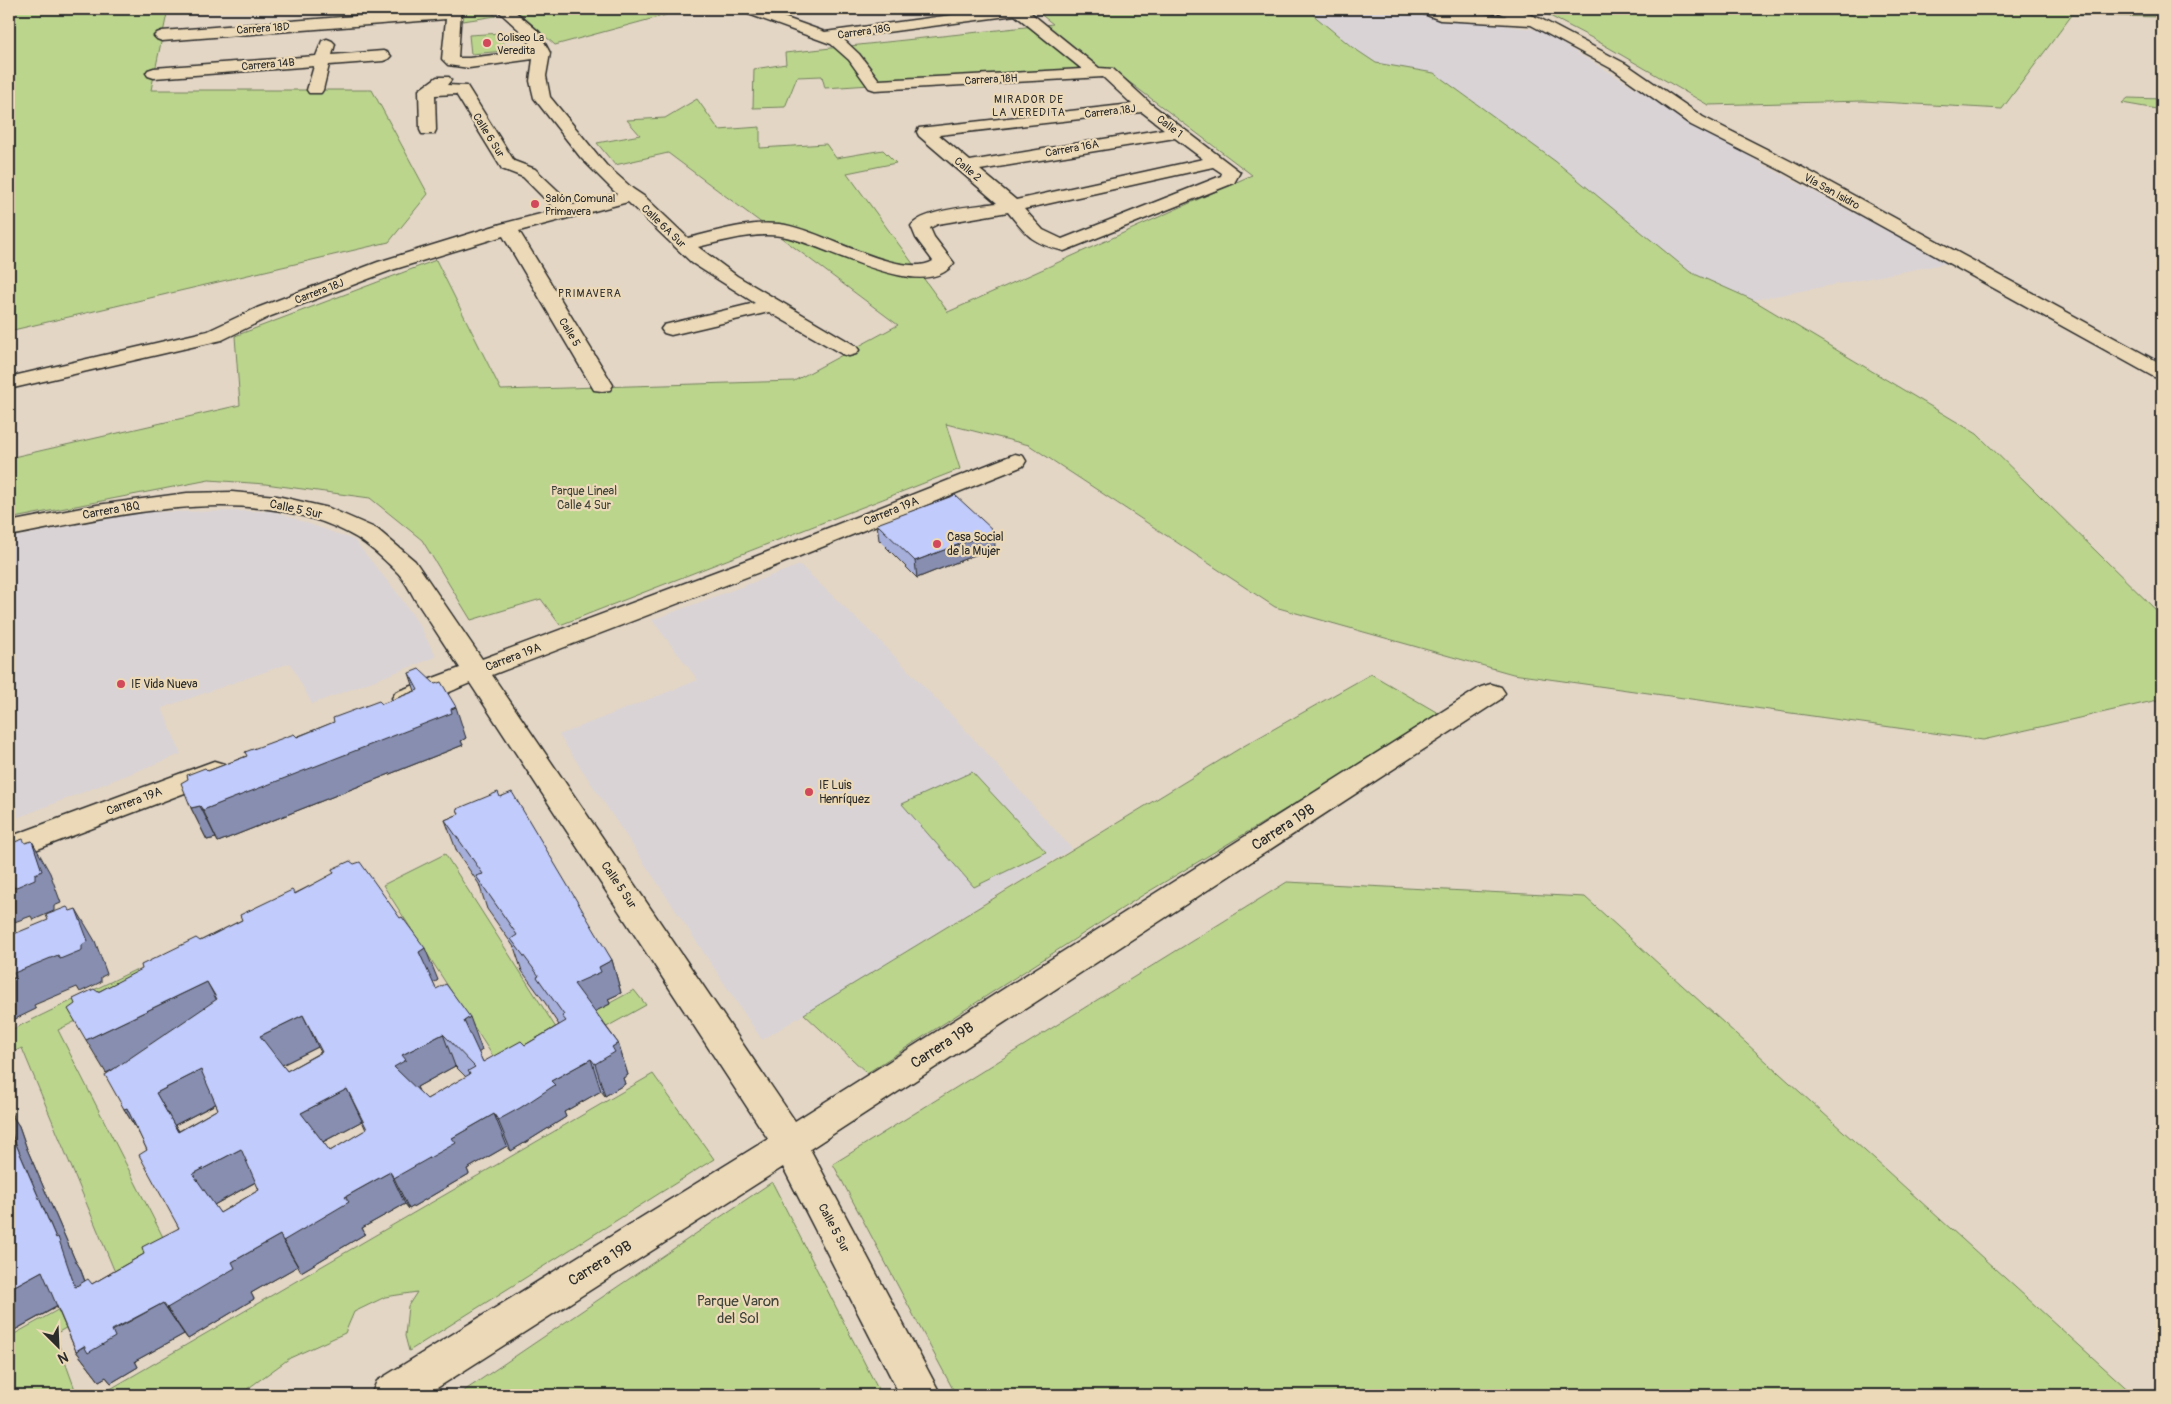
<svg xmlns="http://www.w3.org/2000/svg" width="2171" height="1404" font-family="Pangolin,sans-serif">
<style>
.built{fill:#d9d3d6}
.green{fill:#bbd58d;stroke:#73805c}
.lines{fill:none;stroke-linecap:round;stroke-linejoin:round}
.minor-casing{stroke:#2b2b2b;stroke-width:3}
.minor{fill:#ebd9b7;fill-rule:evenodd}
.wall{fill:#a6afd9;stroke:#2b2b2b;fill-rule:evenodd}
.shaded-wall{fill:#878eb0;stroke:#2b2b2b}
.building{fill:#c1cbfc;stroke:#2b2b2b;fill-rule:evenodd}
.poi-dot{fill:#d1495b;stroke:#ebd9b7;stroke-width:2}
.labels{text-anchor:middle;stroke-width:4.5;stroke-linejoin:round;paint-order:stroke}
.far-street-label{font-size:11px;fill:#2b2b2b;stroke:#ebd9b7}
.far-poi-label{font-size:11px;fill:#2b2b2b;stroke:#ebd9b7;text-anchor:start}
.far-neighbourhood-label{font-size:11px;letter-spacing:1px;fill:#2b2b2b;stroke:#ebd9b7}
.park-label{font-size:12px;fill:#41443a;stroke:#ebd9b7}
.street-label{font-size:12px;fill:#2b2b2b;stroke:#ebd9b7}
.poi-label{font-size:12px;fill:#2b2b2b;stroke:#ebd9b7;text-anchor:start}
.near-street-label{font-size:15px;fill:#2b2b2b;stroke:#ebd9b7}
.near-park-label{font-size:15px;fill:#41443a;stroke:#ebd9b7}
</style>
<rect width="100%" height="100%" fill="#e3d6c5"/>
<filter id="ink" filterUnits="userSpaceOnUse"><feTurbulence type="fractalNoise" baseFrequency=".02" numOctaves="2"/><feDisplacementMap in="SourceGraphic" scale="10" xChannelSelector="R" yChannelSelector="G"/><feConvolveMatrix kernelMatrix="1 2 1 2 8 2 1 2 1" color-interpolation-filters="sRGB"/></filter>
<g filter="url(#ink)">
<path class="built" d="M1306,9H1418L1438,17L1539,30L1764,165L1948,263L1753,300L1690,272L1555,161L1434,73L1376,63L1352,47Z
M273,511L354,540L398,594L420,626L436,657L312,704L290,663L162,708L181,754L9,821V538L143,512Z
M800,565L881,642L961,725L1072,849L762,1040L559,735L698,680L652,620Z"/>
<path class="green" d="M9,9H168L151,90H372L428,194L389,242L9,331Z
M465,9H486L496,16L463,21Z
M515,9H688L555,45Z
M1034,9H1306L1352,47L1376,63L1434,73L1555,161L1690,272L1753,300L1977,434L2162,616V699L1983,740L1513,674L1275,607L1029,445L946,424L960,469L560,625L541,599L471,620L422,540L370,498L265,484L209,480L9,519V458L240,405L235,336L436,260L501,390L794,381L898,325L668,153L615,165L597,143L640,135L627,120L665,118L697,99L719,130L760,127V148L826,144L836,158L883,150L896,163L847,173L948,312L1252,175L1112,69L825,88L822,76L797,77L785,107L753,108L754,69L786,64L785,53L1053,24Z
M1530,9H2162V17L2072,15L2002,109L1863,101L1708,105L1592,38L1548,15Z
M503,33L504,51L471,54L469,35Z
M2128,98L2162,99V110L2122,103Z
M1371,674L1438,713L1329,783L1143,895L867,1073L804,1014L1242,747Z
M972,772L1046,852L974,887L902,804Z
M445,854L558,1031L634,990L646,1005L55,1334L77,1395H9V1337L117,1277L22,1048L9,1054V1031L135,970L144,987L58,1030L167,1245L498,1064L383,885Z
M1287,882L1585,897L2134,1395H956L833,1164Z
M653,1074L714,1159L409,1351L405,1336L408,1306L417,1292L385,1297L354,1312L345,1333L290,1358L239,1395H100Z
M772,1182L881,1395H458Z"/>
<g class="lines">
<defs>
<path id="minor" d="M447,9H461L458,58H469L533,50L527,37L496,9H512L539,32L550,53L546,76L550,97L606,165L633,189L645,197L688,238C718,231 748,221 779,224C819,228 899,280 933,261L916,238L911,226C923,209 977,206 997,203L919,136L917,132L919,128L1132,104L1103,77L875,90L869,88L849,60L831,44L743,12L741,9H761L825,32L996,9H1026L1099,68L1113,69L1151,104L1240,172L1234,183L1064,251C1032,243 1028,237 1008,212L938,224L930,228L934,237L954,263C924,306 819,241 781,236C753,232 724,241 698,247L737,276L856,346L859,350L856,354L849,356L842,354L769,312L671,335L664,333L661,329L664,325L755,303L692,263L628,202L519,231L613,385L610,390L602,391L594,390L503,236L392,270L271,316L222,340L9,389V377L208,331L257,308L378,262L501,224L556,210L523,177L502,169L456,94L435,95L436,130L434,134H422L420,130L419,90L437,77H449L451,80L447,85L467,86L514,161L535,169L573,205L617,194L581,158L534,98L530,81L533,59L469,68L448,65L442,59L446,19L162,41L157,39L154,36L157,33L162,31ZM1015,15L1082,69L879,80L859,54L842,38ZM1142,112L1164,129L970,161L939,135ZM1175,138L1203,159L1016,200L980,170ZM1213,167L1222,173L1221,176L1062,239L1043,230L1024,209Z
M1417,9L1507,16L1498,12L1496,9H1515L1541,19L1626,64L1703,117L1796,164L2162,364V378L2154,377L1784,172L1691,125L1614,70L1531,25L1440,20L1419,12Z
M327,39L332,41L335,44L332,55L383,51L388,53L391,56L388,59L383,61L329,65L323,90L321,93H309L307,90L314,66L154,78L148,76L146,73L148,70L154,68L316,56L322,41Z
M1015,454L1023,456L1026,461L1023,466L770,568L492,675L795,1121L1481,687L1491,684L1501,687L1505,693L1501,699L810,1149L941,1395H900L783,1167L426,1395H371L377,1381L768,1139L470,683C450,691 417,710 396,704L392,698L396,692L460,668C445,646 431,623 416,601C410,591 404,578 395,570C384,559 371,547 357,538C257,479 116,516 9,536V522L97,505L187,493L232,492L277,496L329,508L377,529L415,561L482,659L752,558Z
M214,761L224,764L228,771L224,778L9,860V837Z"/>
</defs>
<use href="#minor" class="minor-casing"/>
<use href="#minor" class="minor"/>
</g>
<path class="wall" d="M877,524L995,547L917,578L879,540Z
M409,673L466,738L461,741L463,745L218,842L216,838L207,840L191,808L208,771L415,691Z
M500,797L612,960L621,993L608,999L610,1004L595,1011L618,1043L628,1075L623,1078L625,1084L605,1096L601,1091L564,1112L566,1117L531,1139L511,1151L507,1146L467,1169L469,1174L409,1209L405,1204L362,1228L365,1234L301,1272L298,1266L251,1293L254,1299L188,1339L184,1334L135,1361L138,1367L111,1383L106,1377L99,1381L76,1351L57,1307L11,1332L13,1117L19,1126L27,1149L75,1260L80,1268L85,1281L92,1284L144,1254L179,1228L147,1150L140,1135L124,1109L117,1067L106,1073L98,992L334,874L332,869L438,980L433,983L436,989L482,1050L478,1052L483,1062L525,1045L559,1025L548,1009L546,1004L522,971L514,947L487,909L479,884L457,852L445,820L459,814L457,809ZM318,1047L321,1052L287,1071L282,1065ZM455,1066L466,1077L427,1099L419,1091L417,1087ZM216,1104L218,1109L179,1131L175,1125ZM362,1121L366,1130L330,1151L323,1142ZM256,1182L259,1190L220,1213L214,1205Z"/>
<path class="shaded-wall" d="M994,531L995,547L917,578L915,561Z
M456,707L466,738L461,741L463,745L218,842L203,810Z
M200,806L216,838L207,840L191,808Z
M32,841L50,873L61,903L54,906V911L33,920L31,916L9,924V885L35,874L41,870Z
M76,909L95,941L107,974L101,977V982L80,992L77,987L34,1005L36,1009L9,1022V980L14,973Z
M425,948L438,980L432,984L419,952Z
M612,960L621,993L608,999L610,1004L584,1017L574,984L599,967Z
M207,982L224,1014L106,1073L86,1040Z
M303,1015L318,1047L276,1068L260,1036Z
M470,1017L482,1050L477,1054L464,1021Z
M443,1034L455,1066L417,1087L419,1092L394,1067L402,1055Z
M618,1043L628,1075L623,1078L625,1084L605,1096L595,1064L612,1047Z
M591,1059L601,1091L564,1112L566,1117L531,1139L511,1151L498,1120L551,1081Z
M201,1070L219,1102L175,1125L197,1163L178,1132L156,1093Z
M347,1089L362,1121L317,1145L301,1113Z
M9,1108L13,1117L19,1126L27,1149L75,1260L80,1268L98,1318L75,1287L56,1238L9,1128Z
M127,1108L144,1141L124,1109Z
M494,1114L507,1146L467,1169L469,1174L409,1209L394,1178L452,1138Z
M241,1149L259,1180L212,1206L193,1174Z
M390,1172L405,1204L362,1228L365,1234L301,1272L283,1241L345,1197Z
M280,1235L298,1266L251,1293L254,1299L188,1339L167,1308L232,1262Z
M42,1271L65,1302L11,1332L9,1330V1289Z
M163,1303L184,1334L135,1361L138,1367L111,1383L106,1377L99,1381L76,1351Z"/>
<path class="building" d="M955,495L994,531L915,561L877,524Z
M419,669L435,684L441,682L456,707L451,709L452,713L203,810L200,806L191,808L181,783L188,779L187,775L205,768L208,771L247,756L245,752L294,734L297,737L334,722L333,718L379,701L382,704L418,690L409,673Z
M498,792L500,797L512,792L612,960L599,967L601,972L574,984L618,1043L612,1047L615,1052L595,1064L591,1059L551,1081L555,1085L520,1108L498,1120L494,1114L452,1138L456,1143L394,1178L390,1172L345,1197L349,1202L283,1241L280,1235L232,1262L235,1268L167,1308L163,1303L112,1330L115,1337L88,1353L84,1346L76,1351L42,1271L9,1289V1128L56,1238L58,1237L75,1287L88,1279L92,1284L144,1254L142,1247L179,1228L139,1155L147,1150L127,1108L124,1109L105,1075L217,999L207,982L86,1040L68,1009L75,1004L73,999L94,989L98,992L142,969L141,965L196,938L200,941L242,920L240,915L292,890L295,894L334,873L332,869L350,861L354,864L360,862L400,918L402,917L425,948L419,952L436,989L446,984L470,1017L464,1021L483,1062L521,1041L525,1045L566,1021L562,1016L564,1015L537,977L539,976L511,939L517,935L476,876L483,874L445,820L459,814L457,809ZM303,1015L322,1052L287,1071L260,1036ZM443,1034L475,1067L468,1071L470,1074L427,1099L394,1067L406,1060L402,1055ZM201,1070L218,1109L178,1132L156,1093ZM347,1089L367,1129L330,1151L301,1113ZM241,1149L259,1190L220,1213L193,1174Z
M23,839L25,843L32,841L42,871L35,874V879L14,888L12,883L9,885V844Z
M67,907L70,911L76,909L88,941L82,945V950L60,959L58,955L14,973L16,977L9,980V936L48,920L46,915Z"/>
</g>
<g class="poi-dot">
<circle cx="487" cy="43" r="5"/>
<circle cx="535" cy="204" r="5"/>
<circle cx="937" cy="544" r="5"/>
<circle cx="121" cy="684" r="5"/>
<circle cx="809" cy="792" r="5"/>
</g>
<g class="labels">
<g class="far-street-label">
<text transform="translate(263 28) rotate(-4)" y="4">Carrera 18D</text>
<text transform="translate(864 31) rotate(-8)" y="4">Carrera 18G</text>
<text transform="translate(268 64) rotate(-5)" y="4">Carrera 14B</text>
<text transform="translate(991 79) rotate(-3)" y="4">Carrera 18H</text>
<text transform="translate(1110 111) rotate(-7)" y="4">Carrera 18J</text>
<text transform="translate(1170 126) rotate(37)" y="4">Calle 1</text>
<text transform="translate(489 135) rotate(58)" y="4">Calle 6 Sur</text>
<text transform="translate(1072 148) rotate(-10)" y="4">Carrera 16A</text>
<text transform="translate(968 169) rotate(40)" y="4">Calle 2</text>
<text transform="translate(1832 191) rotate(29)" y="4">Vía San Isidro</text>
<text transform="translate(664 226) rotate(44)" y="4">Calle 6A Sur</text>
<text transform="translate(319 291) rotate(-21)" y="4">Carrera 18J</text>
<text transform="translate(570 332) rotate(59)" y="4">Calle 5</text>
</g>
<g class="far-poi-label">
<text x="497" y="41">Coliseo La<tspan x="497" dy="13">Veredita</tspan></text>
<text x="545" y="202">Salón Comunal<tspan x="545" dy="13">Primavera</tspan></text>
</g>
<g class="far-neighbourhood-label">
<text x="1029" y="103">MIRADOR DE<tspan x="1029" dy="13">LA VEREDITA</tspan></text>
<text x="590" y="297">PRIMAVERA</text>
</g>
<g class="park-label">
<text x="584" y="495">Parque Lineal<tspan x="584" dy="14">Calle 4 Sur</tspan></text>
</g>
<g class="street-label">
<text transform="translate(296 509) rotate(12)" y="4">Calle 5 Sur</text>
<text transform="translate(111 510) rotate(-10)" y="4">Carrera 18Q</text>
<text transform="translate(891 511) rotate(-22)" y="4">Carrera 19A</text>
<text transform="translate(513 657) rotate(-21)" y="4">Carrera 19A</text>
<text transform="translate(134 801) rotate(-21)" y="4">Carrera 19A</text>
<text transform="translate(619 885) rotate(56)" y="4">Calle 5 Sur</text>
<text transform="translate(834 1228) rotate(62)" y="4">Calle 5 Sur</text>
</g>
<g class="poi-label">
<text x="947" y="541">Casa Social<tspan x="947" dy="14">de la Mujer</tspan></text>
<text x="131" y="688">IE Vida Nueva</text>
<text x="819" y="789">IE Luis<tspan x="819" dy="14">Henríquez</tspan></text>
</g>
<g class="near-street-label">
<text transform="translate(1283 827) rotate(-33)" y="5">Carrera 19B</text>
<text transform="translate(942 1045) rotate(-33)" y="5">Carrera 19B</text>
<text transform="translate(600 1263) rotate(-32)" y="5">Carrera 19B</text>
</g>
<g class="near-park-label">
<text x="738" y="1306">Parque Varon<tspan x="738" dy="17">del Sol</tspan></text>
</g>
</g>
<rect width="2171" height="1404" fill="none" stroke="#ebd9b7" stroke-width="30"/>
<rect x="15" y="15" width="2141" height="1374" fill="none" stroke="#2b2b2b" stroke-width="2" filter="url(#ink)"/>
<g transform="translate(58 1346) rotate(156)" stroke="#ebd9b7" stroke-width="4" paint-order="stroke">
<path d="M0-4L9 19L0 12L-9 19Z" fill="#2b2b2b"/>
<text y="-8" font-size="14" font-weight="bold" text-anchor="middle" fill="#2b2b2b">N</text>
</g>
</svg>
